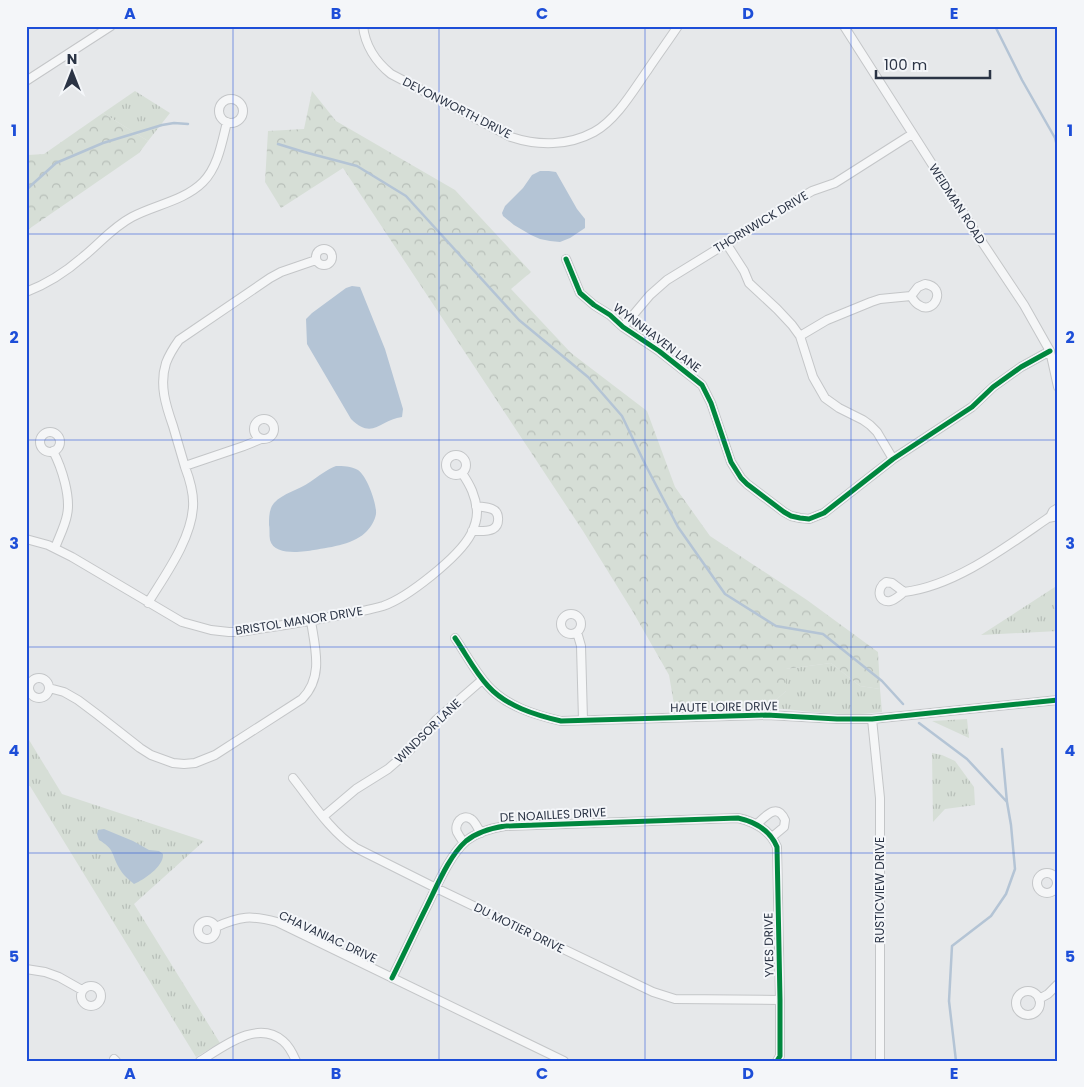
<svg xmlns="http://www.w3.org/2000/svg" width="1084" height="1087" font-family="Poppins,sans-serif">
<style>
.grass{fill:url(#grass-tufts)}
.forest{fill:url(#forest-crowns)}
.water{fill:#b4c4d5}
.lines{fill:none;stroke-linecap:round;stroke-linejoin:round}
.stream{stroke:#b4c4d5;stroke-width:2.5}
.minor-casing{stroke:#c4c6c8;stroke-width:10}
.minor{stroke:#f5f6f7;stroke-width:8}
.cycleway-casing{stroke:#f4f6f9;stroke-width:8}
.cycleway{stroke:#00873e;stroke-width:5}
.grid{fill:none;stroke:#1d4ed8;stroke-width:1;stroke-opacity:0.55}
.labels{text-anchor:middle;stroke-width:4;stroke-linejoin:round;paint-order:stroke}
.street-label{font-size:12px;fill:#2b3445;stroke:#f4f6f9}
.neatline{fill:none;stroke:#1d4ed8;stroke-width:2}
.grid-label{font-size:16px;text-anchor:middle;font-weight:bold;fill:#1d4ed8}
</style>
<defs>
<pattern id="grass-tufts" width="24" height="20" patternUnits="userSpaceOnUse" patternTransform="scale(1.25)"><rect width="24" height="20" fill="#d6ded6"/><path d="M3 7l-1-3M5 7V3M7 7l1-3M15 17l-1-3M17 17v-4M19 17l1-3" fill="none" stroke="#b8bfb9"/></pattern>
<pattern id="forest-crowns" width="20" height="18" patternUnits="userSpaceOnUse" patternTransform="scale(1.25)"><rect width="20" height="18" fill="#d6ded6"/><path d="M2 6a3 3 0 1 1 6 0M12 15a3 3 0 1 1 6 0" fill="none" stroke="#b8bfb9"/></pattern>
</defs>
<rect width="100%" height="100%" fill="#e6e8ea"/>
<path class="grass" d="M135,91L170,113L148,141L103,113Z
M1058,585V631L981,635Z
M831,663L860,686L880,689L882,712C871,713 858,715 846,714C820,714 793,709 767,708L786,691V669Z
M967,719L969,738L932,721Z
M26,735L62,794L204,841L134,904L220,1043L196,1057L30,786H26Z
M932,753L942,755L955,761L974,787L975,805L945,809L933,822Z"/>
<path class="forest" d="M312,91L336,121L455,190L531,272L511,289L571,353L647,411L675,487L710,536L807,600L878,652L880,689L860,686L831,663L786,669V691L767,708L675,710L669,675L633,612L583,531L343,168L281,208L265,182L268,131L304,129Z
M103,113L148,141L139,153L26,231V159L28,155L44,154Z"/>
<path class="water" d="M540,171H549L556,172L577,209L585,219V228L570,238L560,242L550,241L540,239L531,235L514,225L503,216L502,213L505,206L523,188L532,175Z
M352,286L360,287L385,349L403,409L402,417C381,419 373,441 351,419L307,344L306,319L312,313L346,288Z
M336,466C343,466 351,466 358,470C367,476 377,504 376,514C375,520 371,527 367,531C355,544 332,547 314,550C302,552 274,556 270,540C269,535 270,529 269,525C269,517 269,509 274,503C283,493 299,490 310,482C319,476 326,470 336,466Z
M104,829L133,841L149,850L159,851L163,854C164,866 145,879 134,884C128,879 122,874 118,866C111,852 114,849 99,840L97,834L98,830Z"/>
<g class="lines">
<path class="stream" d="M995,26L1022,80L1055,138L1058,150
M278,144L304,152L357,166L406,196L519,320L588,377L622,416L646,466L678,527L725,594L776,626L823,634L882,681L903,704
M26,190L56,163L103,143L162,125L174,123L188,124
M919,723L967,759L1007,802L1011,825L1015,869L1006,894L991,916L952,946L949,1001L956,1061
M1002,749L1007,802"/>
<defs>
<path id="minor" d="M363,26C365,45 376,62 391,74L511,137C538,146 568,146 594,132C616,120 633,91 647,71C657,56 668,41 678,26
M844,26L976,233L1024,305L1050,351L1058,387
M26,81L111,26
M219 111a12 12 0 1 1 24 0a12 12 0 1 1-24 0Z
M726,243L744,271L749,283L777,309L792,325L800,336L813,377L825,398L839,408L863,420L870,425L877,432L893,459
M316 257a8 8 0 1 1 16 0a8 8 0 1 1-16 0Z
M566,259L580,293L594,305L610,315L623,327L659,351L702,385L711,403L731,462L741,478L747,484L784,512L791,516L800,518L809,519L824,513L893,459L972,407L993,387L1021,367L1050,351
M925,284C948,287 934,316 919,305C915,303 913,299 911,296L918,287Z
M26,292C47,284 67,271 84,256C100,243 113,227 132,217C154,205 184,201 203,182C218,167 222,142 227,122
M623,327L650,295L667,280L792,203L812,191L835,183L912,134
M800,336L827,320L871,302L880,299L911,296
M254 429a10 10 0 1 1 20 0a10 10 0 1 1-20 0Z
M40 442a10 10 0 1 1 20 0a10 10 0 1 1-20 0Z
M53,451C62,468 71,497 67,515C65,526 59,537 55,548
M446 465a10 10 0 1 1 20 0a10 10 0 1 1-20 0Z
M185,466L244,446L261,439
M1050,517L1053,511L1058,508
M472,531C478,531 487,532 493,529C500,525 500,512 492,509C487,507 481,507 476,506
M26,539L48,545L72,557L182,622L211,630L229,632H239C270,627 300,623 330,617C348,614 366,611 383,606C407,598 459,557 471,534C474,528 477,519 477,512C476,496 470,485 462,473
M886,582L892,583L904,592C900,595 895,600 890,601C878,603 876,588 886,582Z
M904,592C955,586 1006,547 1048,518L1058,516
M148,603C165,575 191,540 193,507C194,493 190,480 185,467C181,453 177,440 173,426C166,406 159,385 166,363C169,355 174,347 179,340L270,278L281,272L316,260
M561 624a10 10 0 1 1 20 0a10 10 0 1 1-20 0Z
M577,632L581,646L583,720
M455,638C466,654 475,672 488,686C506,706 535,715 561,721L767,715L837,719H872L1058,700
M29 688a10 10 0 1 1 20 0a10 10 0 1 1-20 0Z
M49,688L64,692L78,700L98,715L140,748L151,755L173,763L184,764L195,763L215,755L302,699C324,677 315,648 311,621
M872,719L880,798V1061
M293,778C312,802 330,831 356,848L436,888L653,992L675,999L780,1000
M324,816L356,789L388,769L410,750L436,720L482,680
M757,824C766,816 777,802 785,820L784,827L772,837
M464,843C462,840 459,836 457,832C454,824 462,813 471,819C475,821 478,829 481,833
M1037 883a10 10 0 1 1 20 0a10 10 0 1 1-20 0Z
M198 930a9 9 0 1 1 18 0a9 9 0 1 1-18 0Z
M216,927C240,916 251,915 277,922L564,1061
M26,969L45,972L59,977L82,990
M392,978C404,954 415,930 427,906C437,886 449,856 466,841C477,832 492,828 505,826L738,818C756,822 770,830 777,847L780,1000V1056L777,1061
M81 996a10 10 0 1 1 20 0a10 10 0 1 1-20 0Z
M1016 1003a12 12 0 1 1 24 0a12 12 0 1 1-24 0Z
M1039,999L1048,994L1058,984
M114,1059L116,1061
M200,1061C223,1047 257,1019 283,1041C289,1046 293,1054 296,1061"/>
</defs>
<use href="#minor" class="minor-casing"/>
<use href="#minor" class="minor"/>
<defs>
<path id="cycleway" d="M566,259L580,293L594,305L610,315L623,327L659,351L702,385L711,403L731,462L741,478L747,484L784,512L791,516L800,518L809,519L824,513L893,459L972,407L993,387L1021,367L1050,351
M455,638C466,654 475,672 488,686C506,706 535,715 561,721L767,715L837,719H872L1058,700
M392,978C404,954 415,930 427,906C437,886 449,856 466,841C477,832 492,828 505,826L738,818C756,822 770,830 777,847L780,1000V1056L777,1061"/>
</defs>
<use href="#cycleway" class="cycleway-casing"/>
<use href="#cycleway" class="cycleway"/>
</g>
<path class="grid" d="M233,26V1061M439,26V1061M645,26V1061M851,26V1061M26,234H1058M26,440H1058M26,647H1058M26,853H1058"/>
<g class="labels">
<g class="street-label">
<text transform="translate(457 108) rotate(27)" y="4">DEVONWORTH DRIVE</text>
<text transform="translate(957 204) rotate(57)" y="4">WEIDMAN ROAD</text>
<text transform="translate(761 222) rotate(-31)" y="4">THORNWICK DRIVE</text>
<text transform="translate(657 338) rotate(37)" y="4">WYNNHAVEN LANE</text>
<text transform="translate(299 621) rotate(-9)" y="4">BRISTOL MANOR DRIVE</text>
<text transform="translate(724 707) rotate(-1)" y="4">HAUTE LOIRE DRIVE</text>
<text transform="translate(428 731) rotate(-44)" y="4">WINDSOR LANE</text>
<text transform="translate(553 815) rotate(-3)" y="4">DE NOAILLES DRIVE</text>
<text transform="translate(880 890) rotate(-90)" y="4">RUSTICVIEW DRIVE</text>
<text transform="translate(519 928) rotate(26)" y="4">DU MOTIER DRIVE</text>
<text transform="translate(328 937) rotate(25)" y="4">CHAVANIAC DRIVE</text>
<text transform="translate(769 945) rotate(-91)" y="4">YVES DRIVE</text>
</g>
</g>
<rect width="1084" height="1087" fill="none" stroke="#f4f6f9" stroke-width="55"/>
<g transform="translate(72 72)" stroke="#f4f6f9" stroke-width="4" paint-order="stroke">
<path d="M0-4L9 19L0 12L-9 19Z" fill="#2b3445"/>
<text y="-8" font-size="14" font-weight="bold" text-anchor="middle" fill="#2b3445">N</text>
</g>
<path d="M876 70v8h114v-8" fill="none" stroke="#2b3445" stroke-width="2.5"/>
<text x="884" y="70" font-size="15" fill="#2b3445" stroke="#f4f6f9" stroke-width="4" paint-order="stroke">100 m</text>
<rect x="28" y="28" width="1028" height="1032" class="neatline"/>
<g class="grid-label">
<text x="130" y="19">A</text>
<text x="336" y="19">B</text>
<text x="542" y="19">C</text>
<text x="748" y="19">D</text>
<text x="954" y="19">E</text>
<text x="14" y="136">1</text>
<text x="1070" y="136">1</text>
<text x="14" y="343">2</text>
<text x="1070" y="343">2</text>
<text x="14" y="549">3</text>
<text x="1070" y="549">3</text>
<text x="14" y="756">4</text>
<text x="1070" y="756">4</text>
<text x="14" y="962">5</text>
<text x="1070" y="962">5</text>
<text x="130" y="1079">A</text>
<text x="336" y="1079">B</text>
<text x="542" y="1079">C</text>
<text x="748" y="1079">D</text>
<text x="954" y="1079">E</text>
</g>
</svg>
